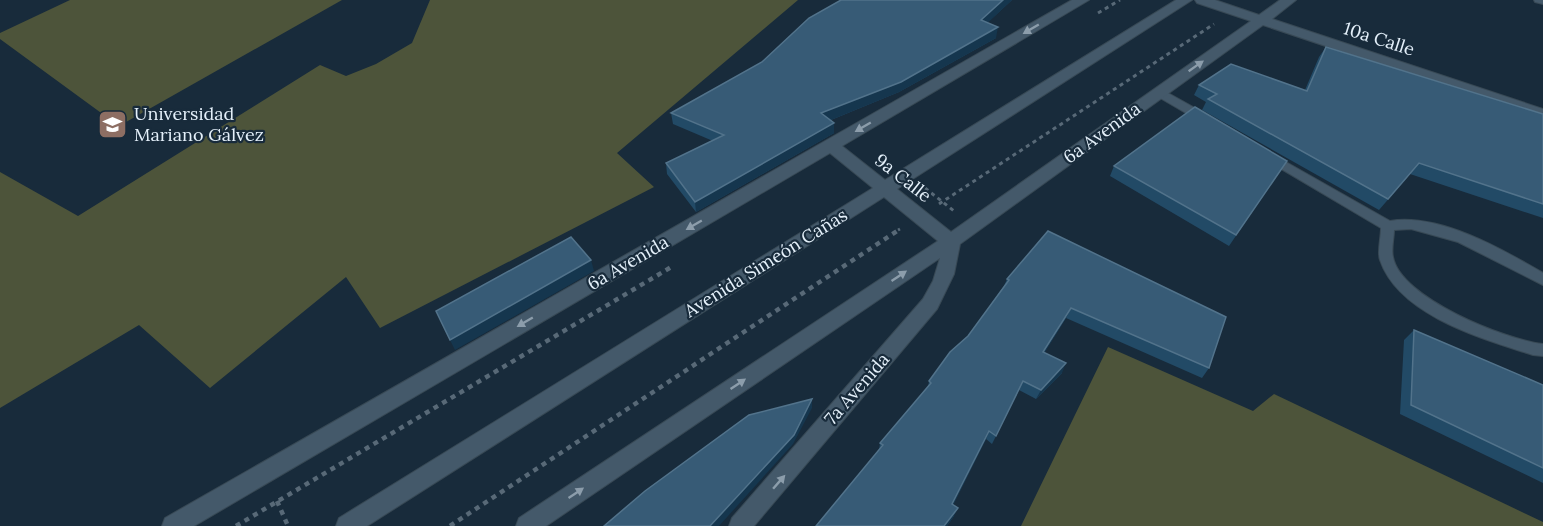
<svg xmlns="http://www.w3.org/2000/svg" width="1543" height="526" font-family="Lora,serif">
<style>
.green{fill:#4d543a}
.lines{fill:none;stroke-linecap:round;stroke-linejoin:round}
.lane-casing{stroke:#384955;stroke-width:2}
.street-casing{stroke:#384955;stroke-width:2}
.path-far1{stroke:#586977;stroke-width:3;stroke-dasharray:4 4;stroke-linecap:butt}
.path{stroke:#586977;stroke-width:4.5;stroke-dasharray:5 5;stroke-linecap:butt}
.lane{fill:#44596a;fill-rule:evenodd}
.street{fill:#44596a;fill-rule:evenodd}
.wall{fill:#224a66}
.shaded-wall{fill:#15364e}
.building{fill:#375b76;stroke:#52738b;stroke-width:1.5}
.oneway{fill:#8c9dab}
.labels{text-anchor:middle;stroke-width:4.5;stroke-linejoin:round;paint-order:stroke}
.street-label{font-size:18px;fill:#e4f0fa;stroke:#182b3b}
.poi-label{font-size:18px;fill:#e4f0fa;stroke:#182b3b;text-anchor:start}
</style>
<rect width="100%" height="100%" fill="#182b3b"/>
<path class="green" d="M70,0H342L119,126L0,39V33Z
M430,0H798L617,153L654,187L380,328L346,277L210,388L139,325L0,408V172L78,216L320,65L346,76L376,64L412,43Z
M1108,347L1253,411L1274,394L1543,522V526H1021Z"/>
<g class="lines">
<defs>
<path id="lane" d="M1534,0H1543V4L1535,2Z
M1159,88L1211,117L1213,120L1211,123H1203L1155,95L1153,92Z
M1270,153L1390,221C1439,213 1502,249 1543,273V285L1458,242L1411,229L1394,230C1394,238 1391,249 1393,257C1400,298 1506,340 1543,344V356L1533,355C1484,339 1399,316 1380,260C1377,252 1381,238 1381,228L1266,160L1264,157L1266,154Z"/>
<path id="street" d="M1072,0H1089L842,146L885,180L1176,0H1192L897,189L951,232L1251,21L1197,3L1195,0H1215L1259,15L1280,0H1296L1272,19L1543,109V119L1263,25L960,244L954,274L937,309L754,526H729L732,518L923,299L933,281L940,258L546,526H516L519,518L938,241L884,197L367,526H336L339,518L873,188L830,153L194,526H162L165,518Z"/>
</defs>
<use href="#lane" class="lane-casing"/>
<use href="#street" class="street-casing"/>
<path class="path-far1" d="M1098,13L1120,0
M925,188L954,211
M939,204L1214,24
M898,230L900,229"/>
<path class="path" d="M277,501L288,526
M236,526L673,266
M450,526L900,229"/>
<use href="#lane" class="lane"/>
<use href="#street" class="street"/>
</g>
<path class="wall" d="M841,0H1012L987,23L996,38L899,92L831,120L834,123V133L696,212L667,174L666,163L713,141L673,124L671,113L762,62Z
M1326,47L1543,114V218L1410,174L1379,210L1202,110L1206,102L1194,95L1199,85L1305,90L1319,57Z
M1287,161L1229,246L1110,176L1114,166Z
M1007,279L1209,368L1202,378L1066,318L1044,353L1062,373L1036,399L1019,390L992,444L986,439L953,505L954,516L947,526H816L879,451L880,443L928,387L929,381L968,336L1004,286Z
M1414,330L1543,385V483L1400,414L1404,340Z"/>
<path class="shaded-wall" d="M1003,0H1012L979,31L981,20Z
M998,27L996,38L899,92L821,124V113Z
M834,123V133L696,212L695,202Z
M591,260L594,271L455,350L450,340Z
M1071,308L1066,318L1039,362L1043,352Z
M1066,363L1062,373L1036,399L1041,390Z
M812,399V408L793,444L719,526H710Z
M989,431L986,439L949,513L952,504Z
M958,508L954,516L947,526H944Z"/>
<path class="building" d="M841,0H1003L981,20L998,27L901,82L821,113L834,123L695,202L666,163L724,135L671,113L762,62L809,18Z
M1326,47L1543,114V204L1419,163L1388,199L1208,99L1217,94L1199,85L1231,64L1307,91Z
M1195,107L1287,161L1236,235L1114,166Z
M1048,231L1226,317L1209,368L1071,308L1043,352L1066,363L1041,390L1023,381L996,436L989,431L952,504L958,508L944,526H816L883,445L880,443L931,383L929,381L950,352L968,336L1009,280L1007,279Z
M571,237L591,260L450,340L436,311Z
M1414,330L1543,385V468L1411,405Z
M812,399L794,435L710,526H604L645,491L749,415Z"/>
<defs><path id="oneway-solid" d="M-6-.8H1V-3.2L6.5 0L1 3.2V.8H-6Z" transform="scale(1.5)"/></defs>
<g class="oneway">
<use href="#oneway-solid" transform="translate(1031 29) rotate(150)"/>
<use href="#oneway-solid" transform="translate(1196 66) rotate(-35)"/>
<use href="#oneway-solid" transform="translate(863 127) rotate(150)"/>
<use href="#oneway-solid" transform="translate(694 225) rotate(150)"/>
<use href="#oneway-solid" transform="translate(899 276) rotate(-34)"/>
<use href="#oneway-solid" transform="translate(525 322) rotate(150)"/>
<use href="#oneway-solid" transform="translate(738 384) rotate(-34)"/>
<use href="#oneway-solid" transform="translate(779 482) rotate(-49)"/>
<use href="#oneway-solid" transform="translate(576 493) rotate(-34)"/>
</g>
<defs>
<symbol id="university-square" viewBox="-11 -11 22 22"><rect x="-9" y="-9" width="18" height="18" rx="4" fill="#8d6e63" stroke="#182b3b"/><path d="M0-5L7-2L0 1L-7-2ZM-4 1L0 2.5L4 1V4Q0 6-4 4Z" fill="#fff"/></symbol>
</defs>
<g fill-rule="evenodd">
<use href="#university-square" x="96" y="108" width="33" height="33"/>
</g>
<g class="labels">
<g class="street-label">
<text transform="translate(1379 39) rotate(18)" y="6">10a Calle</text>
<text transform="translate(1102 133) rotate(-36)" y="6">6a Avenida</text>
<text transform="translate(903 178) rotate(38)" y="6">9a Calle</text>
<text transform="translate(628 263) rotate(-30)" y="6">6a Avenida</text>
<text transform="translate(766 263) rotate(-32)" y="6">Avenida Simeón Cañas</text>
<text transform="translate(857 389) rotate(-49)" y="6">7a Avenida</text>
</g>
<g class="poi-label">
<text x="134" y="120">Universidad<tspan x="134" dy="21">Mariano Gálvez</tspan></text>
</g>
</g>
</svg>
